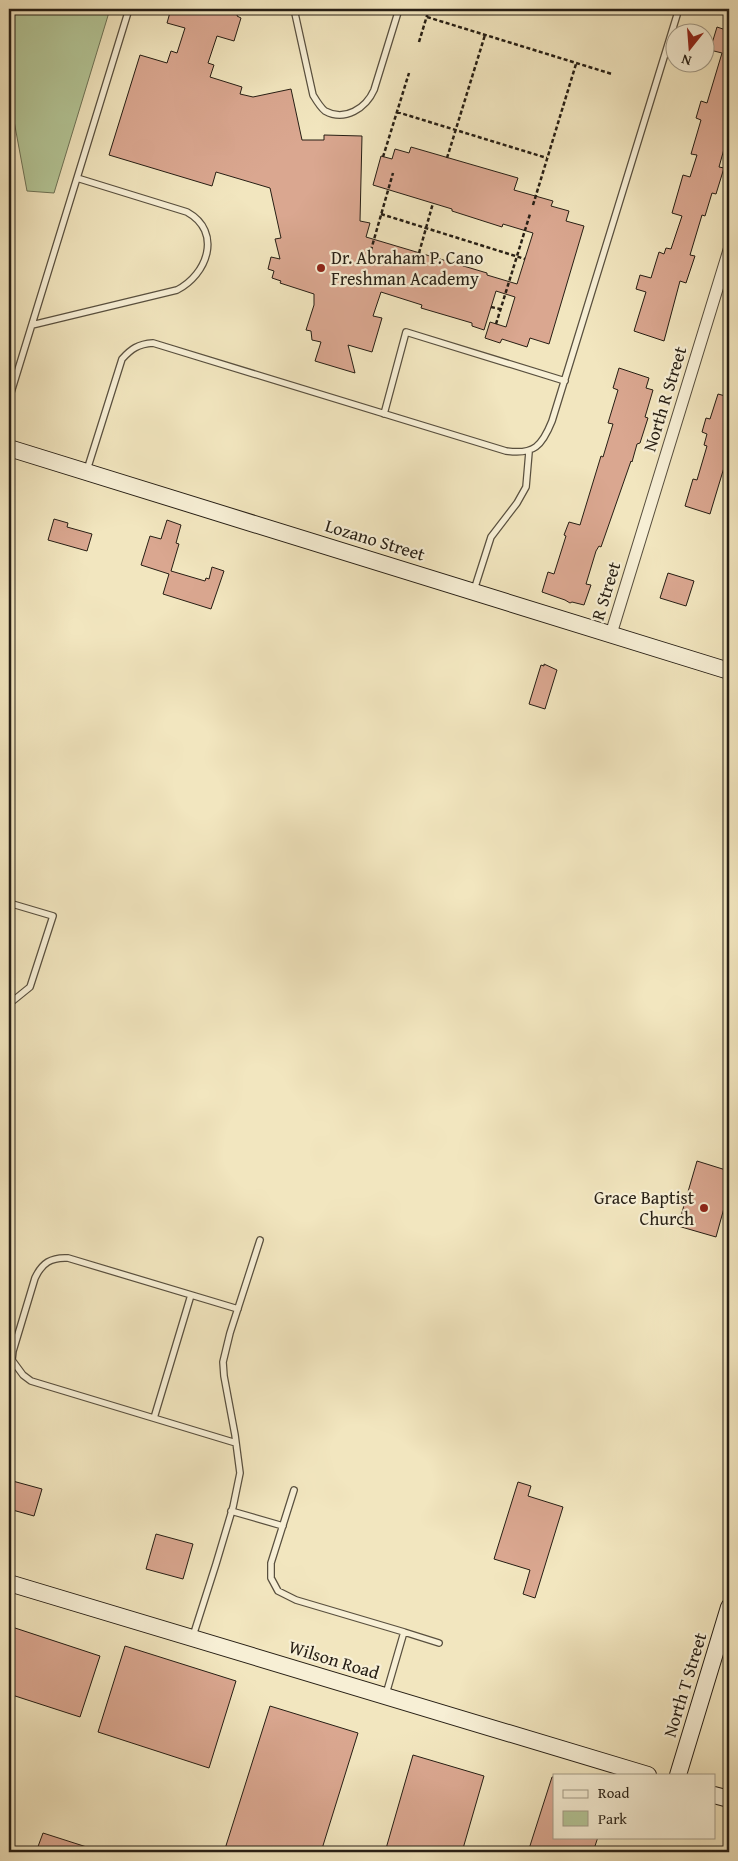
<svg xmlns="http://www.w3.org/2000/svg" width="738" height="1861" font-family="'Gentium Book Plus',serif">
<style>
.green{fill:#b4c697;stroke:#6d7256}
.building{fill:#daa790;stroke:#261e14}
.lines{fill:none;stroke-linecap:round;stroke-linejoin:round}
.lane-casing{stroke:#59503f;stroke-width:8}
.street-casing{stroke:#59503f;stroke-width:13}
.secondary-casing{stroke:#261e14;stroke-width:18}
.path{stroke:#261e14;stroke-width:2.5;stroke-dasharray:4 2.5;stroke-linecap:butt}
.lane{stroke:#f7efd5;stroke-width:5.5}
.street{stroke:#f7efd5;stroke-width:11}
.secondary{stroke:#f7efd5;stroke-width:16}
.poi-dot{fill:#8f2418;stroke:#f7efd5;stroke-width:2}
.labels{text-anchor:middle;stroke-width:4.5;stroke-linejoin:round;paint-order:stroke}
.poi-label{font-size:18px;fill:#261e14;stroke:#f7efd5;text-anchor:start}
.street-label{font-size:18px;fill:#261e14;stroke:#f7efd5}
</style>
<rect width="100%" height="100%" fill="#f2e6bf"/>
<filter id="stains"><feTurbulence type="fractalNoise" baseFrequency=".004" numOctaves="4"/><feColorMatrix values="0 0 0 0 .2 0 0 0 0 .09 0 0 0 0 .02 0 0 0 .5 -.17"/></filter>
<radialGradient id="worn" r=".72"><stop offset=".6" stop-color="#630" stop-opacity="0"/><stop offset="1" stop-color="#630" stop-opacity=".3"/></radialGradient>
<path class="green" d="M9,9H110L54,193L27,191L9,94Z"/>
<path class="building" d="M171,9H239L237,16L241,18L234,41L217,36L208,63L214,65L210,77L242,87L240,94L253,97L291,89L302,140H324V135L362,136L360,221L370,223L366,237L487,273V275L517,284L533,233L503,224L502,227L452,211V209L373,185L381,156L392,159L395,149L409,153L411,147L518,178L514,190L553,201L551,206L569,211L566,221L584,226L549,344L530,338L527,347L502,339L500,343L485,338L490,322L506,327L515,297L496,291L484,330L472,326V323L421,308L422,305L381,292L373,316L382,318L372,352L348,345L355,373L315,361L321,342L312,340L311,331L306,330L314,305V294L280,283L281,281L272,278L274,271L268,269L271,257L280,259L275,239L281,238L270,188L216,172L212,186L109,155L140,55L167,63L171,51L177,53L185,28L167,23Z
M717,27L729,31V131L719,167L724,168L716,194L712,193L705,216L702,215L690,255L695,256L686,283L680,281L664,341L634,331L646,292L636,289L640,275L651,278L659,252L664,254L666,248L671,249L682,216L672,213L683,175L690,177L697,155L691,154L701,120L696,118L701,101L707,103L722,53L710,50Z
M619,368L649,378L646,388L653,390L645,417L648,418L640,443L637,444L632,462L631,461L601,547L599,546L596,551L586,584L591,585L584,605L572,602L570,603L565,600L542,592L548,572L554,574L566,536L564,535L569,522L580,525L601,456L603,457L613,424L608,423L618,390L613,388Z
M718,394L729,397V414L726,424L729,425V451L710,514L685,506L693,479L697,480L707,446L704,445L707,434L702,432L706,418L710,419Z
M54,519L68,523L67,527L92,534L87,551L48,540Z
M167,520L181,525L176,543L179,544L171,571L205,581L206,578L209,579L212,567L224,571L211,609L163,594L169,574L141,565L150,536L161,539Z
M668,573L694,581L686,606L660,598Z
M544,664L557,670L545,709L529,704L541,665L544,666Z
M697,1161L729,1171V1190L716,1237L678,1226Z
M9,1480L42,1489L34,1516L9,1509Z
M518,1482L531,1486L528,1496L563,1507L535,1598L523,1594L530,1570L494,1559Z
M156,1534L193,1544L183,1579L146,1569Z
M9,1626L100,1656L80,1717L9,1694Z
M125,1646L236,1681L209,1768L98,1732Z
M270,1706L358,1733L321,1852H224Z
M413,1755L484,1776L462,1852H385Z
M552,1777H554V1837H598L593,1852H528Z
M43,1833L96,1850V1852H36Z"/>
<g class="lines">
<defs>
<path id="lane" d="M294,9L313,95C316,100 320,107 325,111C345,122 366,108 374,90L399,9
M32,325L177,290C207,275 223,232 187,212L77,178
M9,399L129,9
M384,414L406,332L565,381
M87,470L122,359C131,349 138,344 153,343L506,451C534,455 542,446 552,421L677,15V9
M474,590L491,537L517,503L526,487L529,452
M9,903L53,916L30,987L9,1004
M154,1418L191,1295
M236,1443L31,1381L23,1375L12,1360L13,1351L35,1278C42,1263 51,1257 68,1258L238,1309
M294,1490L271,1563V1578L278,1591L296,1600L404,1632
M231,1511L283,1526
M193,1636L216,1564L233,1507L240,1473L235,1435L224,1376L223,1362L230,1333L260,1240
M386,1694L404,1632L439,1643"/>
<path id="street" d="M611,634L729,250"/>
<path id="secondary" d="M9,448L729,671
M9,1583L648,1775
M678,1775L729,1607
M714,1795L729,1799"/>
</defs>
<use href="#lane" class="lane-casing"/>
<use href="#street" class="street-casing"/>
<use href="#secondary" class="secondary-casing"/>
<path class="path" d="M427,17L612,74
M419,42L429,9
M397,112L547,158
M383,157L409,73
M447,158L485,35
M533,205L576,64
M381,214L525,259
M419,253L433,203
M369,257L393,173
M491,307L500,309
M496,324L530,214"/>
<use href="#lane" class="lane"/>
<use href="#street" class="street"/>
<use href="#secondary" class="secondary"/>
</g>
<g class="poi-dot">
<circle cx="321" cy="268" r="5"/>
<circle cx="704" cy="1208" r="5"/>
</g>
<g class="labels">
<g class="poi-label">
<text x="331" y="264">Dr. Abraham P. Cano<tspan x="331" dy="21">Freshman Academy</tspan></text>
<text x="694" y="1204" text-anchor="end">Grace Baptist<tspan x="694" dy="21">Church</tspan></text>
</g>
<g class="street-label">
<text transform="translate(665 399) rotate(-73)" y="6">North R Street</text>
<text transform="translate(375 540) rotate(17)" y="6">Lozano Street</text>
<text transform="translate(606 591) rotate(-73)" y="6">R Street</text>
<text transform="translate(334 1660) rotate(17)" y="6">Wilson Road</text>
<text transform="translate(685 1685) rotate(-73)" y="6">North T Street</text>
</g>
</g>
<rect width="738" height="1861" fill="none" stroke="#f2e6bf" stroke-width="30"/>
<rect x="10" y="10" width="718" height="1841" fill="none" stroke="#261e14" stroke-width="2.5"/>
<rect x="15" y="15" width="708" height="1831" fill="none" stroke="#261e14"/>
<rect x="553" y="1774" width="162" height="65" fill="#f7efd5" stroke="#a39b88"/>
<rect x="563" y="1790" width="25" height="8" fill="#f7efd5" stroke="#a39b88"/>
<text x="598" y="1798" font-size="15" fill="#261e14">Road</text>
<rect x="563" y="1811" width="25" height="15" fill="#b4c697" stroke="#a39b88"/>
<text x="598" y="1824" font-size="15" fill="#261e14">Park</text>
<g transform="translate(690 48) rotate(197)"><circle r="24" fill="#f7efd5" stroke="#a39b88"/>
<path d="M0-4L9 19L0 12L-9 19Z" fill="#8f2418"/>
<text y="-8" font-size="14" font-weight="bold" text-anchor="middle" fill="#261e14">N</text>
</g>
<rect width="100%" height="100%" filter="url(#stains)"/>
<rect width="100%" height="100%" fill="url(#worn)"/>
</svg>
